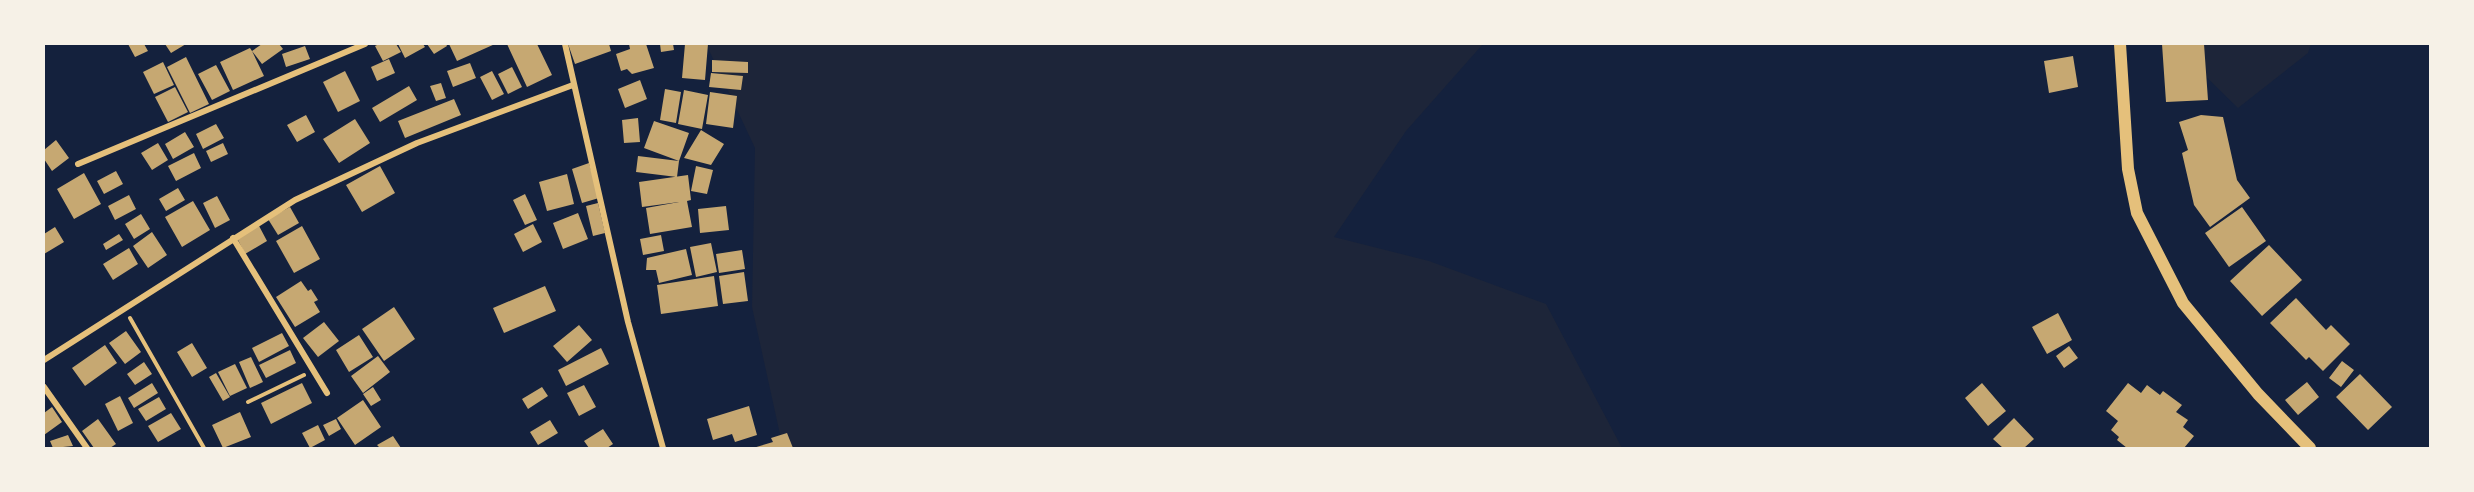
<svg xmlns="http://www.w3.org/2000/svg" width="2474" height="492" font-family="Cabin,sans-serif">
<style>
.green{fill:#1d2539}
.building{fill:#c6a872}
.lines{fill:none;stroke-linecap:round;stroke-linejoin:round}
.path{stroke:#e5c07b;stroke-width:4}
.minor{stroke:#e5c07b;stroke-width:6}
.secondary{stroke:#e5c07b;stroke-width:12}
</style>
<rect width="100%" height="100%" fill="#14213d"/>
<path class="green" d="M709,44H1483L1406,131L1334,237L1429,261L1546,304L1622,448H783L752,307L755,148L708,48Z
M2191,44H2311L2308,53L2238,108L2192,63Z"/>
<path class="building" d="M128,44H144L148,51L135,57Z
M165,44H186L171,53Z
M262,44H279L283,49L262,64L252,51L264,76L233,90L220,62L250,48L252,51Z
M379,44H396L401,52L383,61L375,46Z
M398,44H423L425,47L405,58Z
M427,44H446L447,46L434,54Z
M449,44H495L457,61Z
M507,44H537L552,75L527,87Z
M568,44H609L611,51L575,64Z
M629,44H646L654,68L632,74L627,69L621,71L616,54L630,49Z
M660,44H673L674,50L661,52Z
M685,44H708L705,80L682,78Z
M2162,44H2204L2208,100L2166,102Z
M305,46L310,59L286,67L282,54Z
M2073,56L2078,87L2049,93L2044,61Z
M186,57L209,104L190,113L167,67Z
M389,59L395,73L377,81L371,67Z
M712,60L748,62V73L712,72Z
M163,62L174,85L154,94L143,72Z
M470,63L476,78L453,87L447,71Z
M216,65L230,91L212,100L198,74Z
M512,67L522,87L508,94L498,74Z
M345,71L360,101L338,112L323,82Z
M492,71L504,94L492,100L480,77Z
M711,73L743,76L741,90L709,87Z
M640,80L647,99L625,108L618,89Z
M441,83L446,98L436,101L430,86Z
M409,86L417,100L380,122L372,108Z
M175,87L188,112L168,122L155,97Z
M665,89L681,92L676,123L660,120Z
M684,90L708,95L702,129L678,124Z
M710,92L737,96L733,128L706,124Z
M454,99L461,115L405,138L398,121Z
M306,115L315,132L297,142L287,125Z
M2201,115L2223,117L2237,180L2250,198L2210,227L2194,205L2182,153L2188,150L2179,122Z
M638,118L640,142L624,143L622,120Z
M355,119L370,143L339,163L323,139Z
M654,121L689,133L679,161L644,148Z
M216,124L224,138L203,149L196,134Z
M701,130L724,144L711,165L684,158Z
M185,132L194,147L173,159L165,144Z
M56,140L69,158L52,171L44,159V150Z
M158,143L168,160L152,170L141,153Z
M223,143L228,154L211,162L206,151Z
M194,153L201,168L176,181L168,166Z
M638,156L679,161L677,177L636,172Z
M589,163L599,198L582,203L572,169Z
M380,166L395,193L362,212L346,185Z
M696,166L713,170L707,194L691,191Z
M116,171L123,184L104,194L97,181Z
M84,173L101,204L74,219L57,189Z
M567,174L574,204L547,211L539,182Z
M688,175L691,200L687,201L692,227L650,234L646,208L679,202L642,207L639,182Z
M178,188L185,200L166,211L159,199Z
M525,194L537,220L525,225L513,200Z
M129,195L136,209L115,220L108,206Z
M217,196L230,220L215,228L203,203Z
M193,201L210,230L182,247L165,217Z
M598,203L605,233L593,236L586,206Z
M726,206L729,230L700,233L698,209Z
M290,207L299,223L278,235L268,219Z
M2242,207L2266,241L2229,267L2205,233Z
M578,213L588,239L563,249L553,223Z
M141,214L150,229L134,239L125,224Z
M258,224L267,241L245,254L236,236Z
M533,224L542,242L523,252L514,234Z
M302,226L320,259L294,273L276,241Z
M55,227L64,242L44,254V234Z
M152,232L167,255L148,268L133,246Z
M119,234L123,240L106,250L103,244Z
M661,235L664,251L643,255L640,239Z
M711,243L717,272L696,277L690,247Z
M2269,245L2302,280L2262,316L2230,281Z
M129,248L138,264L113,280L103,264Z
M686,249L692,275L659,283L656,270H646L647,258Z
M742,250L745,269L719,273L716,254Z
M744,272L748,301L723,304L719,276Z
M714,276L718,306L661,314L657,285Z
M301,281L308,291L311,289L318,300L314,302L320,312L295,327L276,297Z
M545,286L556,311L504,333L493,308Z
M2296,298L2326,330L2331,325L2350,344L2323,371L2309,357L2306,360L2270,323Z
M394,307L415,339L384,361L362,329Z
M2058,313L2072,340L2047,354L2032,327Z
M324,322L339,341L318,357L303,338Z
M579,325L592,340L567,362L553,346Z
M126,331L141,352L125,364L109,343Z
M282,333L289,346L259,362L252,348Z
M359,335L373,357L349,372L336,350Z
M192,343L207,368L192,377L177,352Z
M105,345L117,363L85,386L72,368Z
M2069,346L2078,358L2064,368L2056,356Z
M601,348L609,364L566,386L558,370Z
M290,350L296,363L266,378L259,365Z
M378,356L390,372L363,393L351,376Z
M251,357L263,382L250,388L239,362Z
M2342,361L2354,370L2341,387L2329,378Z
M144,362L152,374L135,385L127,374Z
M235,364L247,388L230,396L218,372Z
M216,373L230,397L223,401L209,377Z
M2360,374L2392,407L2368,430L2336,397Z
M2307,382L2319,397L2298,415L2285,400Z
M152,383L158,393L134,408L128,398Z
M302,383L312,403L271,424L261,403Z
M1982,383L2006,411L1988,426L1965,398Z
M2128,383L2141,393L2147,385L2160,395L2163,391L2182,405L2176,412L2188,420L2183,427L2194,436L2184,448H2127L2117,440L2119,437L2111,430L2118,421L2106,411Z
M584,385L596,407L579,416L567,393Z
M373,387L381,400L371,406L363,394Z
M542,387L548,396L528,409L522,399Z
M120,396L133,423L118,431L105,404Z
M159,397L166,409L146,421L138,409Z
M363,400L381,427L355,445L337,418Z
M749,406L757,435L735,442L732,434L713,440L707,419Z
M52,407L62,422L44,435V413Z
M240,412L251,437L223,448L212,425Z
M171,413L181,429L158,442L148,426Z
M2014,418L2034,439L2024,448H2003L1993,439Z
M98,419L116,444L110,448H94L82,431Z
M336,419L341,429L329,436L323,425Z
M550,420L558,433L538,445L530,432Z
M318,425L325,440L310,448L302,433Z
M603,429L613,444L607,448H589L584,441Z
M787,433L793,448H753L773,442L771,438Z
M68,435L73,446L53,448L50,441Z
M393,436L401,448H380L377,445Z"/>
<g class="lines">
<path class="path" d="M130,318L204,448
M248,402L304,375"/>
<path class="minor" d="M565,44L628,322L663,448
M78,164L365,44
M233,238L327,393
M44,360L295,200L417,143L573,85
M44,387L87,448"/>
<path class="secondary" d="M2120,44L2128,169L2137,213L2183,303L2258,394L2310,448"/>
</g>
<rect width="2474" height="492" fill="none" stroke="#f6f1e7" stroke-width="90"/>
</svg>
